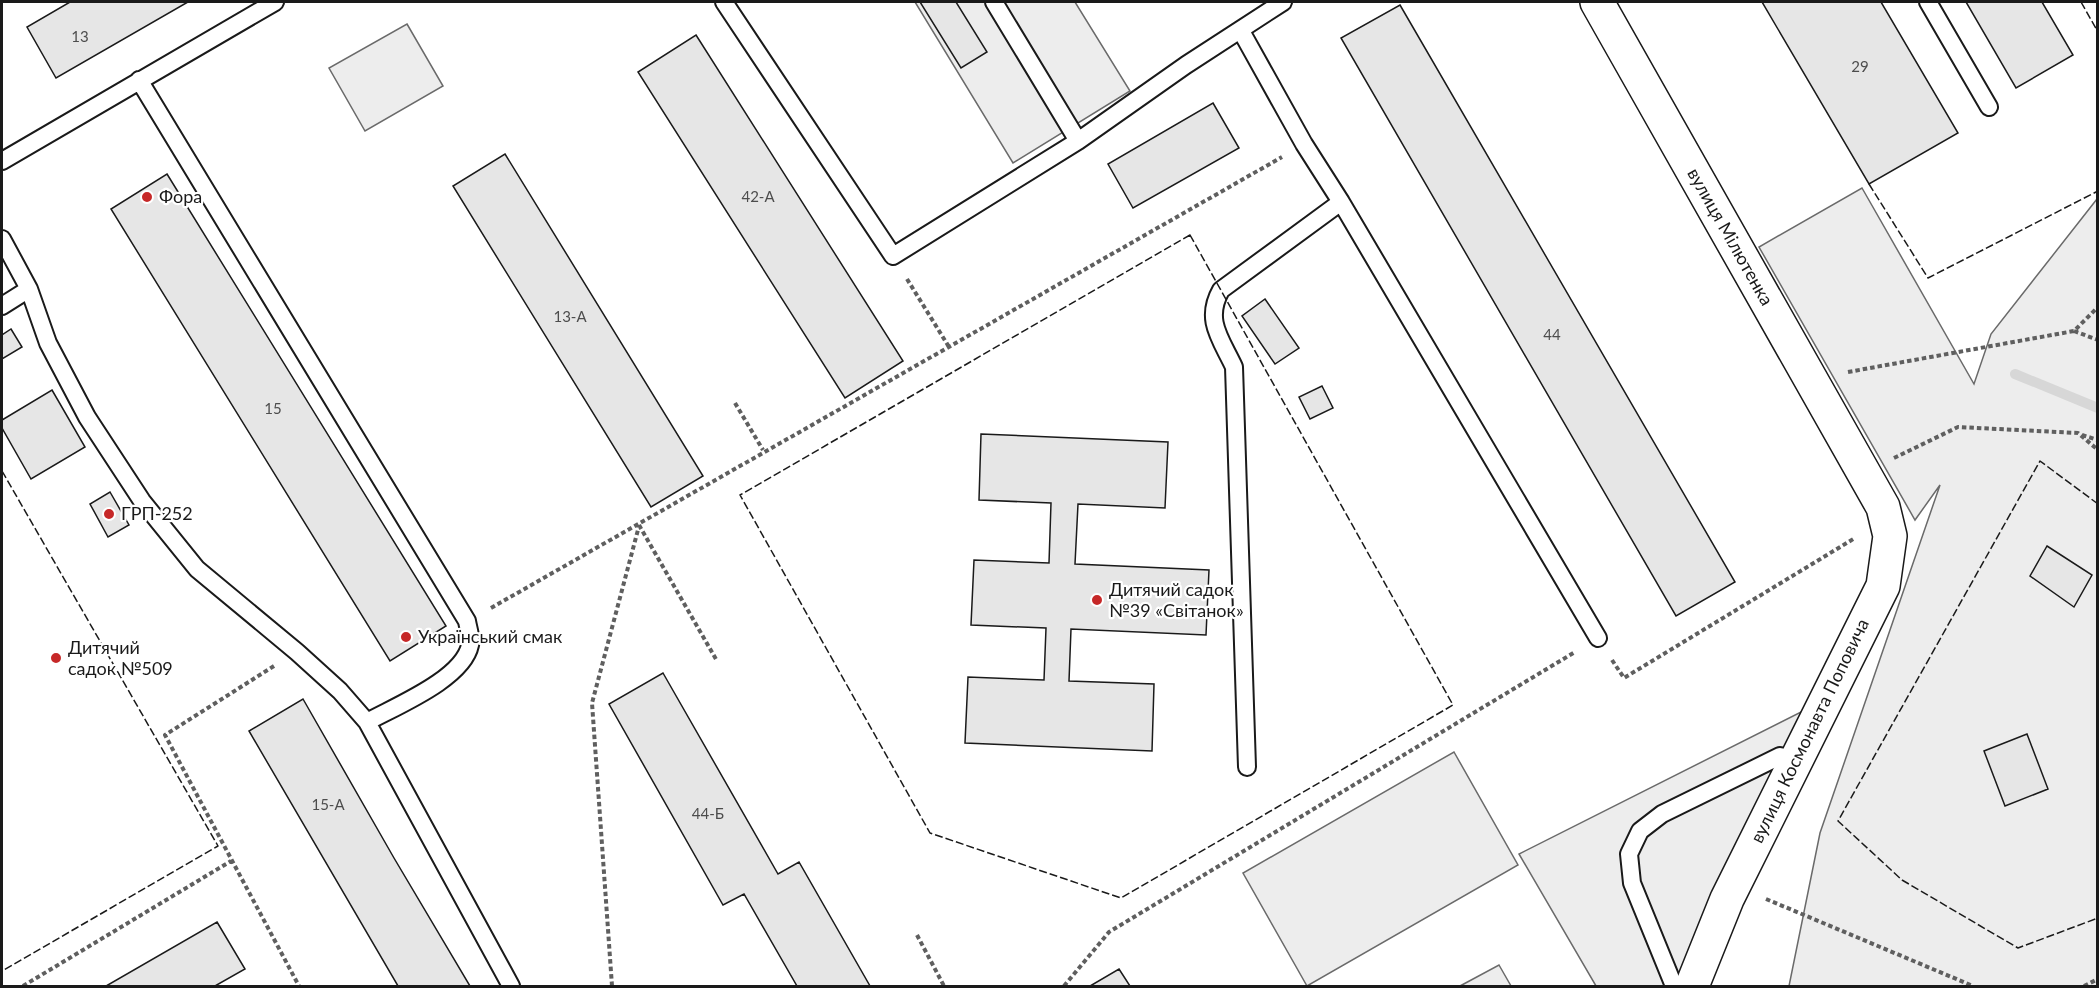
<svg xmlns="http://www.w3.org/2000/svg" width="2099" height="988" font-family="Lato,sans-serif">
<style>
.built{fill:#ededed;stroke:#6a6a6a;stroke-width:1.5}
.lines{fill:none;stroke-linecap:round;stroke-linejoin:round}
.stream{stroke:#d7d7d7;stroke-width:10}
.building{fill:#e6e6e6;stroke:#1a1a1a;stroke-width:1.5}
.lane-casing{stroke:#1a1a1a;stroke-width:20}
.street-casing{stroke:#1a1a1a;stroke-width:36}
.path{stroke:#5f5f5f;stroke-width:4;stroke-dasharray:4.5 3;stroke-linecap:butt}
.lane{stroke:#fff;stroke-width:16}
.street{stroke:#fff;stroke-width:33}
.fence{stroke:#1a1a1a;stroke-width:1.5;stroke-dasharray:8 3;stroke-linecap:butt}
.poi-dot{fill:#c62828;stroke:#fff;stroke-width:2}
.labels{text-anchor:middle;stroke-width:4.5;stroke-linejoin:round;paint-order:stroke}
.number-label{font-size:15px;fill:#4d4d4d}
.poi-label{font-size:18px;fill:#1a1a1a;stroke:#fff;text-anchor:start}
.street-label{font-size:18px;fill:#1a1a1a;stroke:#fff}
</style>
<rect width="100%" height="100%" fill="#fff"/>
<path class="built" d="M915,2H1075L1130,91L1013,163Z
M407,24L443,86L365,131L329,68Z
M1862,188L1974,384L1991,334L2097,199V986H1789L1820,833L1940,485L1915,520L1759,247Z
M1805,710L1780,756L1681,980L1667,986H1596L1519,854Z
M1454,752L1518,865L1307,986L1243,873Z
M1499,965L1511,986H1460Z"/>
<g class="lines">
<path class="stream" d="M2015,374L2098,408"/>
</g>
<path class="building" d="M70,2H188L56,78L27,27Z
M920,2H956L987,52L961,68Z
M1762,2H1881L1958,133L1869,184Z
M1966,2H2042L2073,55L2016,88Z
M1400,5L1735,582L1676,616L1341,38Z
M696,35L903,361L845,398L638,72Z
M1213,103L1239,148L1133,208L1108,164Z
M505,154L703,476L651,507L453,186Z
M167,174L446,626L390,661L111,209Z
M1265,299L1299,348L1275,364L1242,316Z
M11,329L22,347L2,359V335Z
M1322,386L1333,408L1310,419L1299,397Z
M52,390L85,447L31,479L2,428V420Z
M981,434L1168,442L1165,508L1078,504L1075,564L1209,570L1206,635L1071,629L1069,681L1154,684L1152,751L965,743L968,677L1044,680L1046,628L971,625L974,560L1049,563L1051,503L979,500Z
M110,492L129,525L108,537L90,504Z
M2047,546L2092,575L2074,607L2030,576Z
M663,673L778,874L799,862L870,986H797L744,894L723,905L609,704Z
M303,699L394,858L470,986H398L249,731Z
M2027,734L2048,789L2005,806L1984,751Z
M217,922L245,969L215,986H106Z
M1119,969L1130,986H1090Z"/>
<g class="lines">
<defs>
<path id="lane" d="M724,2L893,256L1078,141L1186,65L1283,2
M994,2L1078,141
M1928,2L1989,107
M1241,31L1304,144L1341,202L1598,638
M139,80L467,621C468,628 472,638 470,645C463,679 396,706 367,722
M2,161L275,2
M2,239L29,289L48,343L87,417L142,501L197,569L297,652L340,691L367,722L511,986
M2,306L29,289
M1247,767L1234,367C1221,339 1204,320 1221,290L1341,202
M1674,986L1632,883L1629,854L1640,831L1662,814L1780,756L1795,762"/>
<g id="street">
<path id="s1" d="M1597,2L1883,507L1890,536L1883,586L1727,899L1692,986"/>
</g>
</defs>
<use href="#lane" class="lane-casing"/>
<use href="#street" class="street-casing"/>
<path class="path" d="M907,279L949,347
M2074,331L2098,340
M1848,372L2074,331L2098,307
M735,403L763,450
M2082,435L2098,440
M1894,458L1958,427L2078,433L2098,450
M639,525L717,661
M491,608L1282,157
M1612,660L1624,678L1855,538
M274,666L165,735L299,986
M1766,899L1973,986
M917,935L944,986
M23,986L231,861
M612,986L592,703L639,526
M1064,986L1109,932L1575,652
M2084,986L2098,979"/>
<use href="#lane" class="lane"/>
<use href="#street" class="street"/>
<path class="fence" d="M2081,2L2098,32
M1869,184L1928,278L2098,191
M1190,235L1453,705L1121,898L930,833L740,495Z
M2,471L218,846L2,971
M2098,504L2040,461L1838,821L1902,880L2018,948L2098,918"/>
</g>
<g class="poi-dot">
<circle cx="147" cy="197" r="6"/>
<circle cx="109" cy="514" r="6"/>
<circle cx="1097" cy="600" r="6"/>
<circle cx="406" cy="637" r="6"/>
<circle cx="56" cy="658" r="6"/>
</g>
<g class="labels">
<g class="number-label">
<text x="80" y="42">13</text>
<text x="1860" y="72">29</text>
<text x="758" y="202">42-А</text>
<text x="570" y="322">13-А</text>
<text x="1552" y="340">44</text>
<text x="273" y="414">15</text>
<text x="328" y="810">15-А</text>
<text x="708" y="819">44-Б</text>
</g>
<g class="poi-label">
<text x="159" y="203">Фора</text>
<text x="121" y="520">ГРП-252</text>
<text x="1109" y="596">Дитячий садок<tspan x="1109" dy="21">№39 «Світанок»</tspan></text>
<text x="418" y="643">Український смак</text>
<text x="68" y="654">Дитячий<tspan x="68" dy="21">садок №509</tspan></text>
</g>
<g class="street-label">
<text dy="6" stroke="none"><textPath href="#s1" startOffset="270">вулиця Мілютенка</textPath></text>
<text transform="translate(1810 731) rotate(-64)" y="6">вулиця Космонавта Поповича</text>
</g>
</g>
<rect width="2099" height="988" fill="none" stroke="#1a1a1a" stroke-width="6"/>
</svg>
